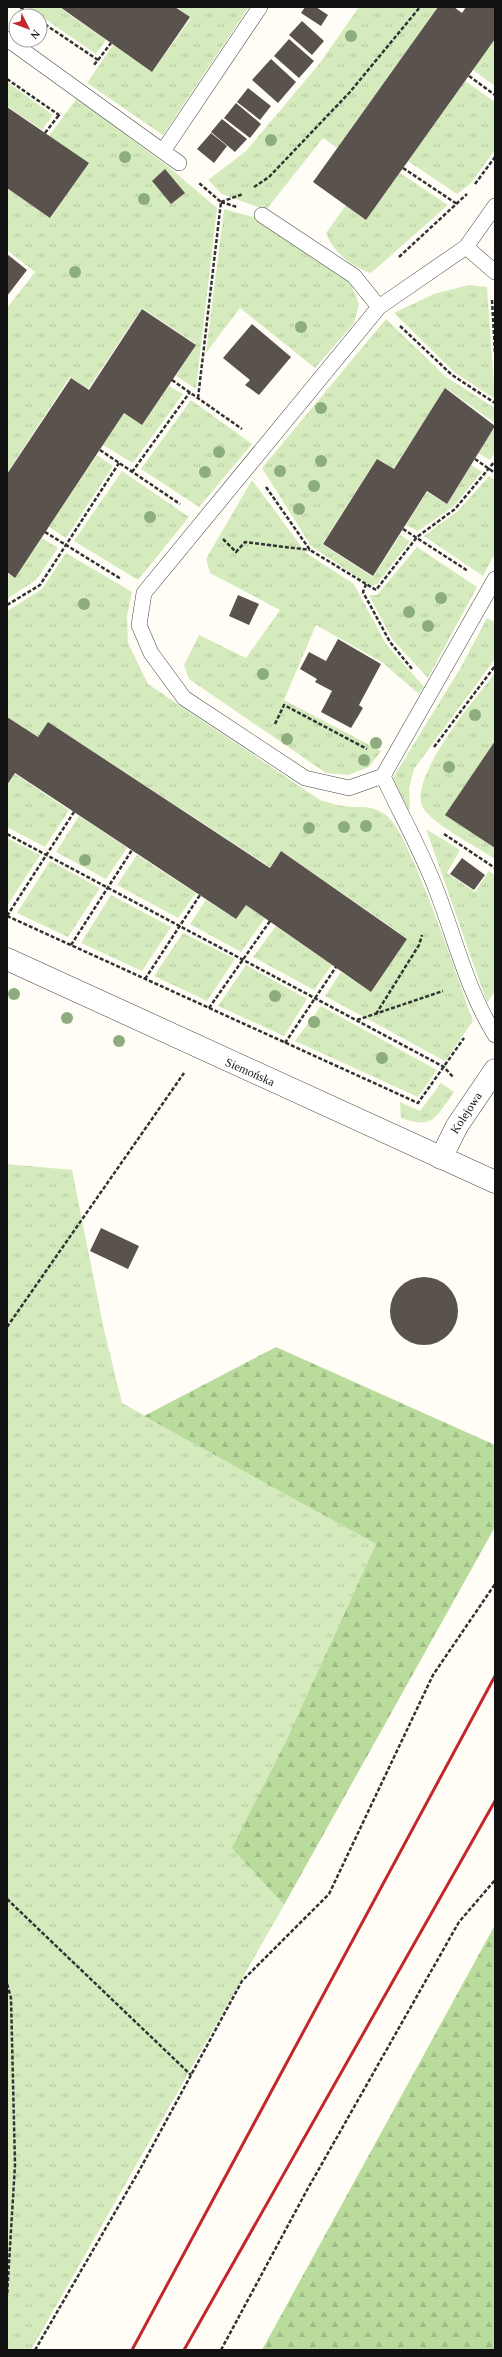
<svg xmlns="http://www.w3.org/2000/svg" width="502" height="2357" font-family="Georgia,serif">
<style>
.grass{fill:url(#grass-tufts)}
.forest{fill:url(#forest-firs)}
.building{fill:#5a524d}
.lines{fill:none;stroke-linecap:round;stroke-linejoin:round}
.service-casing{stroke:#444;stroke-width:16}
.minor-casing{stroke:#444;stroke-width:23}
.path{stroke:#333;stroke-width:2.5;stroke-dasharray:4 2;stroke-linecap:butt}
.service{stroke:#fff;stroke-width:15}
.minor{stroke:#fff;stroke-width:22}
.rail{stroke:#c4262e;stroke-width:3}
.tree{fill:#8dad7f}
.labels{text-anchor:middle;stroke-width:4;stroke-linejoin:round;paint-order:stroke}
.street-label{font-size:12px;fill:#111;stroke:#fff}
</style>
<defs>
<pattern id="grass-tufts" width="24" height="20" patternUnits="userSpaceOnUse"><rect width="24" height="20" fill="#d5ebbd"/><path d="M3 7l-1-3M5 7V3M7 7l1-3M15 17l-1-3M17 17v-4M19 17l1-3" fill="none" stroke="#b6c8a1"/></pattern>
<pattern id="forest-firs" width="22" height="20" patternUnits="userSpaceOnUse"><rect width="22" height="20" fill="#b9dc9c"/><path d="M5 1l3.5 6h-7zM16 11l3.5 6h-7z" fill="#9ebc85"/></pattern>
</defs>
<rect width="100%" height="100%" fill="#fffdf5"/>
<path class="grass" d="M28,7H59L106,40L96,54Z
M176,7H249L163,135L87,83L113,45L152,72L191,18Z
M359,7H438L337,148L323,138L266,210L222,194L208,180L246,151L320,63Z
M495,39V86L473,70Z
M465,81L495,102V150L470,184L457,194L408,161Z
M7,82L53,115L42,130L7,106Z
M77,98L170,168L217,208L196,389L176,376L196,344L142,308L88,389L70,377L7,473V308L35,272L7,250V188L51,218L88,163L49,136Z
M400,173L448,205L371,273C353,268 332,251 326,233L346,205L366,220Z
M224,209L261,219L351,284L359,304L354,323L315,368L240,308L206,353Z
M469,285L487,287L495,399L454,372L394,313L434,294Z
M386,319L446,377L495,408V423L446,388L393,469L377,459L322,544L373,577L400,535L410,541L377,584L371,586L311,546L262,468Z
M169,386L183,394L133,463L103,445L124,413L142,425Z
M191,400L252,444L199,507L141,469Z
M495,426V452L490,460L478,453Z
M97,455L113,466L66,538L49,527Z
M471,465L482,472L453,507L418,531L406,525L427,492L447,504Z
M122,471L189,517L138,580L74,541Z
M489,476L495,480V553L483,576L424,536L458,511Z
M252,480L306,553L354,584L386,644L424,687L419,694L383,663L316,625L284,700L381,751L369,767L348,775L326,773L189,679L184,665L199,635L246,658L280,610L210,573L206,559Z
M42,538L58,548L36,580L7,599V573L15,578Z
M417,547L477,587L428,678L392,639L369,595H377Z
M66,553L132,592L127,616L128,643L148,684L320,800C328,802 336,805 343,806C363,809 368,803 386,815C409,830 461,987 473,1021L445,1061L325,996L341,972L371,992L407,938L281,851L270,867L48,722L38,737L7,717V611L42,589Z
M487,618L495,622V659L414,769L409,789L410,808L408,812L395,792L393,778L461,667Z
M495,673V741L446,815L495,848V859C480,849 430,822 423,808C407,778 476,698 495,673Z
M15,774L69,810L45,847L7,827V786Z
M79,816L127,848L106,879L56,852Z
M426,829L460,850L447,873L475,892L489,871L495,875V991L487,1003Z
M7,838L40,855L7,906Z
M137,855L196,893L178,918L117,885Z
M50,861L100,888L68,937L17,913Z
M111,895L171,927L142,971L81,943Z
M206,900L236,919L246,905L265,918L241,952L190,924Z
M276,926L332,965L314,990L253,957Z
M183,933L235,959L207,1001L154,976Z
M246,965L307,999L284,1036L218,1006Z
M321,1006L437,1070L418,1097L295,1041Z
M441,1083L454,1092C436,1117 434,1130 401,1118L400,1102L420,1111Z
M7,1164L72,1170L104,1330L122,1403L376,1544L285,1743L233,1848L284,1905L31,2350H7Z"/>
<path class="forest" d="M276,1347L495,1445V1527L284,1905L232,1848L285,1743L376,1544L144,1416Z
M495,1925V2350H262Z"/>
<path class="building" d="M60,7H175L190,17L152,72Z
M305,7H316L328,15L321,26L301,13Z
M438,7H454L462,13L466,7H495V39L366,220L313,182Z
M302,21L324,41L312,55L289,35Z
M289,39L314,61L299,78L274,56Z
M271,59L296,82L278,103L252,80Z
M248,88L271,106L260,120L237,102Z
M236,103L261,124L250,138L224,118Z
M7,107L89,163L50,218L7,188Z
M222,119L247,139L235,152L211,132Z
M211,133L227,146L214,163L197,149Z
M165,169L185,193L171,204L152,181Z
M7,254L27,270L7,296Z
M142,309L196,345L142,425L124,413L15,578L7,572V474L71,378L89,390Z
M252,324L291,357L259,395L245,385L250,380L223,358Z
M445,388L495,426L447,504L427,491L373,576L323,544L377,459L394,469Z
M238,595L259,604L249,625L229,616Z
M338,639L381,664L359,705L363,708L351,728L321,712L332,691L315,682L317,679L300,669L309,652L326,661Z
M7,717L38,737L48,722L270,868L281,851L407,939L371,992L246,905L236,919L15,773L7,785Z
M495,741V848L445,815Z
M462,858L485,875L474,890L450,874Z
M101,1228L139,1246L128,1269L90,1251Z
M390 1311a34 34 0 1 1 68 0a34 34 0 1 1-68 0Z"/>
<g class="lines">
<defs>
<path id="service" d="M7,39L179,163
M163,151L260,7
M495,206L466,247L379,307L144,593L139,625L151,653L184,698L305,778L349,788L383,776L495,579
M262,215L354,276L379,307
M466,247L495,272
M383,776C400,813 421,850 436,889C455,938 467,990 495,1035"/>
<path id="minor" d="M7,959L495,1182
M441,1158L457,1126L495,1070"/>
</defs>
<use href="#service" class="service-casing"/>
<use href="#minor" class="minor-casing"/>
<path class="path" d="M20,7L33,16
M40,21L98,60L93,66
M98,60L111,43
M469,76L495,95
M7,79L59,115L61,113
M45,133L59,115
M403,168L457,204
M475,184L495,157
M254,187L269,177L350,92L420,7
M221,202L243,194
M221,202L237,207
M399,257L467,194
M492,300L495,353
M400,326L452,375L495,403
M172,380L242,429
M198,398L221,202L199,183
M100,450L180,504
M475,459L495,473
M132,472L190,392
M266,487L310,550L376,590L417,537L455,509L495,461
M403,529L468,571
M45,532L121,579
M223,539L236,552L245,542L310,550
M366,584L363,592L390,642L412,669
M7,605L40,585L119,463
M275,724L284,705L367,749
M434,747L495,666
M7,834L444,1067L453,1077
M444,834L495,868
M7,916L418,1103L464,1038
M7,916L74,812
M71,945L132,850
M145,979L200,895
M209,1008L270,921
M376,1014L419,945L422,935
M357,1020L443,991
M285,1043L336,967
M7,1327L184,1073
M7,1899L191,2075
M7,1984L11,1998L15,2165L7,2296
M35,2350L139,2171L242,1981L329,1894L433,1675L495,1584
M221,2350L307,2190L459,1922L495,1880"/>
<use href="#service" class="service"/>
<use href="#minor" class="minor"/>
<path class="rail" d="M132,2350L495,1676
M184,2350L495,1801"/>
</g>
<g class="tree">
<circle cx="351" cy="36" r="6"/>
<circle cx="271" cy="140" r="6"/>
<circle cx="125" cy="157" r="6"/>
<circle cx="144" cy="199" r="6"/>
<circle cx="75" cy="272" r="6"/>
<circle cx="301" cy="327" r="6"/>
<circle cx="321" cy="408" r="6"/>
<circle cx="219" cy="452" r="6"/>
<circle cx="321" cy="461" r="6"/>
<circle cx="280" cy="471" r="6"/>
<circle cx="205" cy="472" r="6"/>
<circle cx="314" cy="486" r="6"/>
<circle cx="299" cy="509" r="6"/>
<circle cx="150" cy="517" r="6"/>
<circle cx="441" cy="598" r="6"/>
<circle cx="84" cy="604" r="6"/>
<circle cx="409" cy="612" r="6"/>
<circle cx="428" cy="626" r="6"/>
<circle cx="263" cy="674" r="6"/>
<circle cx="475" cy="715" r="6"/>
<circle cx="287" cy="739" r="6"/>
<circle cx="376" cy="743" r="6"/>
<circle cx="364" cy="760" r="6"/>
<circle cx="449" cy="767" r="6"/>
<circle cx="366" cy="826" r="6"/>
<circle cx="344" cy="827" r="6"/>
<circle cx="309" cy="828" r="6"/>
<circle cx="85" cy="860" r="6"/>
<circle cx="14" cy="994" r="6"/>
<circle cx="275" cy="996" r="6"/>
<circle cx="67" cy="1018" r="6"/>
<circle cx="314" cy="1022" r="6"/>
<circle cx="119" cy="1041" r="6"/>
<circle cx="382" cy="1058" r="6"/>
</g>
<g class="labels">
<g class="street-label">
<text transform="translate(250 1072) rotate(24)" y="4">Siemońska</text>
<text transform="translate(466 1113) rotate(-57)" y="4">Kolejowa</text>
</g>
</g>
<rect width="502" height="2357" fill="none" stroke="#111111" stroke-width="16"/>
<g transform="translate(28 28) rotate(132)"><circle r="19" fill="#ffffff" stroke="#a0a0a0"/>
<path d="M0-3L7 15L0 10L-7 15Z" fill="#c4262e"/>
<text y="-6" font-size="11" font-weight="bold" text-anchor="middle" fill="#111111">N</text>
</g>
</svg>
